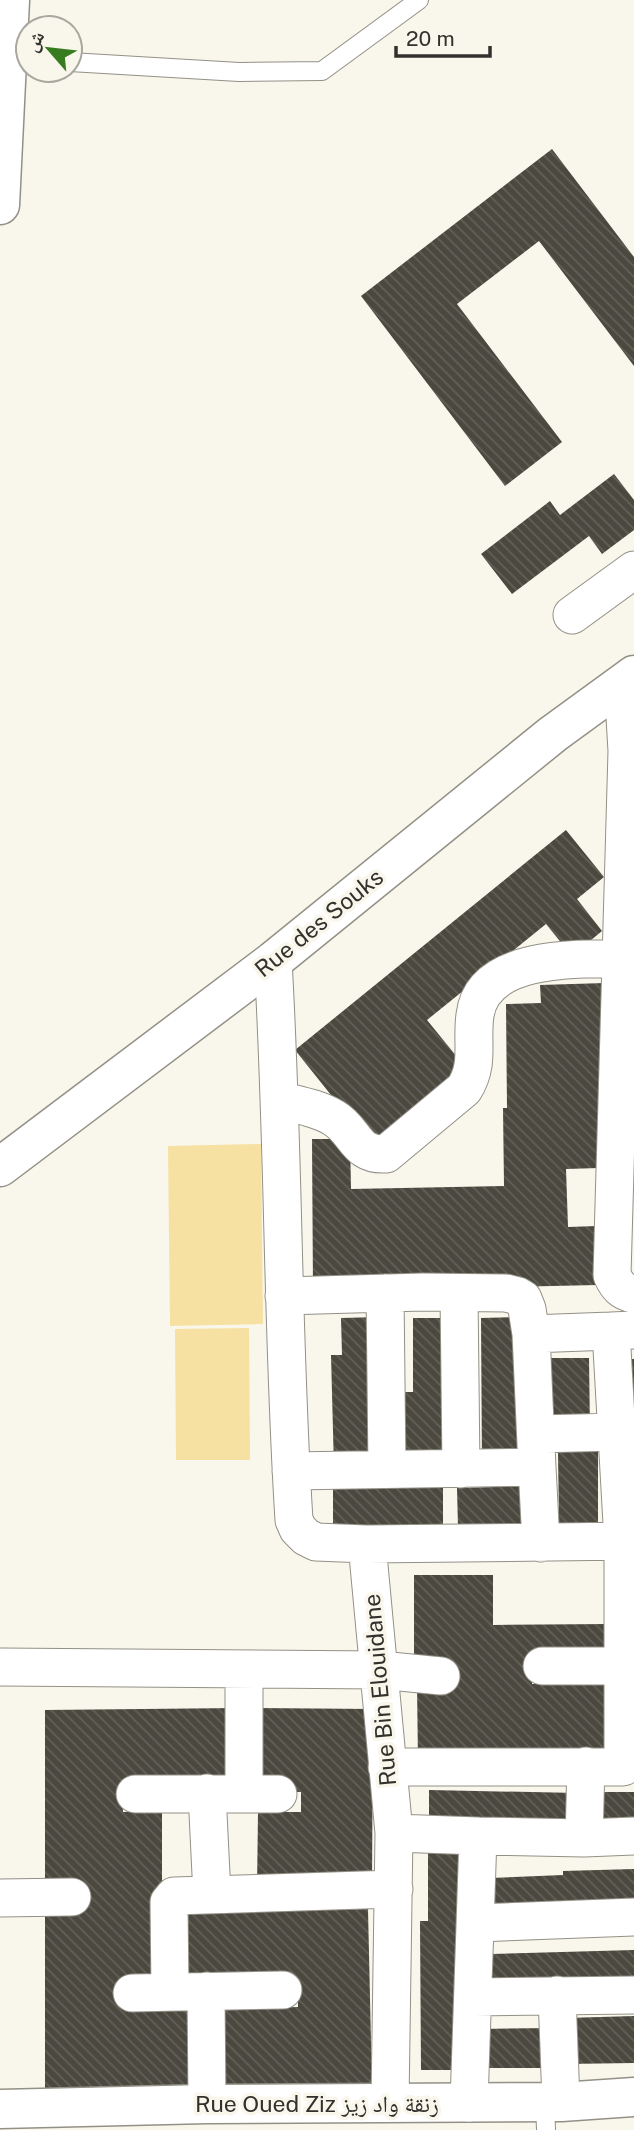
<svg xmlns="http://www.w3.org/2000/svg" width="634" height="2130" font-family="'Public Sans','Noto Naskh Arabic',sans-serif">
<style>
.park{fill:#f6e1a3}
.building{fill:url(#building-back-hatch)}
.lines{fill:none;stroke-linecap:round;stroke-linejoin:round}
.service-casing{stroke:#939086;stroke-width:20}
.minor-casing{stroke:#939086;stroke-width:39}
.tertiary-casing{stroke:#939086;stroke-width:41}
.service{stroke:#fff;stroke-width:18}
.minor{stroke:#fff;stroke-width:37}
.tertiary{stroke:#fff;stroke-width:38}
.labels{text-anchor:middle;stroke-width:7;stroke-linejoin:round;paint-order:stroke}
.street-label{font-size:23px;fill:#32312d;stroke:#f9f6eb}
</style>
<defs>
<pattern id="building-back-hatch" width="6" height="6" patternUnits="userSpaceOnUse" patternTransform="scale(1.75)"><rect width="6" height="6" fill="#4b483f"/><path d="M-1 5l2 2M0 0l6 6M5-1l2 2" fill="none" stroke="#636059"/></pattern>
</defs>
<rect width="100%" height="100%" fill="#f9f6eb"/>
<path class="park" d="M261,1144L263,1324L170,1326L168,1146Z
M249,1328L250,1460H176L175,1329Z"/>
<path class="building" d="M552,149L634,257V366L539,241L457,304L562,442L505,486L361,296Z
M614,474L634,500V530L602,554L589,536L512,594L481,554L550,501L560,515Z
M566,830L604,877L577,899L602,931L572,956L546,924L427,1020L466,1068L371,1145L295,1050Z
M605,983L607,1106H598L599,1168L566,1169L568,1227L597,1226V1285L313,1291L312,1139H350L351,1189L504,1186L503,1108H507L506,1004L541,1003L540,985Z
M380,1317L377,1468L334,1469L331,1355H342L341,1318Z
M520,1317L521,1466L482,1467L481,1318Z
M413,1318H452L447,1468H403L402,1392H413Z
M550,1358H589L590,1432H550Z
M631,1359H634V1396H631Z
M598,1451V1526H559L558,1452Z
M443,1485V1524L333,1527V1487Z
M531,1486L532,1526L458,1527L457,1488Z
M414,1575H493V1625L611,1624V1662L532,1673V1684L612,1683V1760L418,1762L417,1685L414,1666Z
M239,1708V1791L122,1792L123,1812L162,1811V1990L123,1991V2010L204,2009V2087L45,2088V1912H84V1906L45,1897V1710Z
M256,1708L373,1709L372,1889L257,1888L258,1812H301V1792H255Z
M429,1790L578,1793L577,1832L429,1830Z
M599,1792H634V1832H599Z
M428,1846H471L460,2070H421L420,1921H428Z
M634,1869V1908L491,1921L490,1878L563,1875V1871Z
M368,1909L372,2086L220,2090L218,2009L298,2007V1987L181,1990L179,1913Z
M634,1950V1990L492,1993L491,1954Z
M634,2016V2063L566,2064V2018Z
M552,2028V2068H478V2029Z"/>
<g class="lines">
<defs>
<path id="service" d="M70,62L239,72L322,71L419,0
M545,2102L546,2130"/>
<path id="minor" d="M572,615L634,570
M623,684L627,751L612,1275C617,1286 622,1292 634,1294
M273,961C284,1147 282,1334 294,1520L298,1529L306,1537L316,1542L367,1544L634,1541
M280,1100C298,1105 318,1108 334,1118C356,1131 355,1156 386,1154L464,1089C480,1064 471,1043 475,1015C483,952 587,959 634,959
M385,1293L387,1469
M459,1293L461,1469
M284,1296L423,1292L506,1293L518,1296L523,1299L527,1309L531,1334L537,1467
M531,1334L611,1331
M536,1434L617,1432
M291,1471L537,1467L541,1543
M367,1544L394,1833L390,2102
M542,1666H624
M0,1667L380,1670L441,1676
M387,1767H623V1541L611,1331L634,1330
M207,1793L212,1895
M244,1793V1670
M135,1794H278
M394,1833L478,1836
M584,1838L586,1766
M0,1898L72,1897
M477,1923L634,1917
M206,1991L207,2104
M170,1992L169,1902L174,1896L394,1889
M132,1993L283,1990
M557,1995L561,2102
M474,1997L634,1995
M469,2103L478,1836L584,1838L634,1836"/>
<path id="tertiary" d="M0,205L10,0
M0,1167L273,961L553,734L634,675
M0,2109L207,2104L561,2102L634,2097"/>
</defs>
<use href="#service" class="service-casing"/>
<use href="#minor" class="minor-casing"/>
<use href="#tertiary" class="tertiary-casing"/>
<use href="#service" class="service"/>
<use href="#minor" class="minor"/>
<use href="#tertiary" class="tertiary"/>
</g>
<g class="labels">
<g class="street-label">
<text transform="translate(319 923) rotate(-39)" y="8">Rue des Souks</text>
<text transform="translate(380 1690) rotate(-95)" y="8">Rue Bin Elouidane</text>
<text x="317" y="2112">Rue Oued Ziz زنقة واد زيز</text>
</g>
</g>
<g transform="translate(49 49) rotate(298)"><circle r="33" fill="#f9f6eb" stroke="#a9a79f" stroke-width="2"/>
<path d="M0-5L12 26L0 18L-12 26Z" fill="#377c1f"/>
<text y="-10" font-size="19" font-weight="bold" text-anchor="middle" fill="#32312d">ش</text>
</g>
<path d="M396 46v10h94v-10" fill="none" stroke="#32312d" stroke-width="3.5"/>
<text x="406" y="46" font-size="21" fill="#32312d" stroke="#f9f6eb" stroke-width="5" paint-order="stroke">20 m</text>
</svg>
